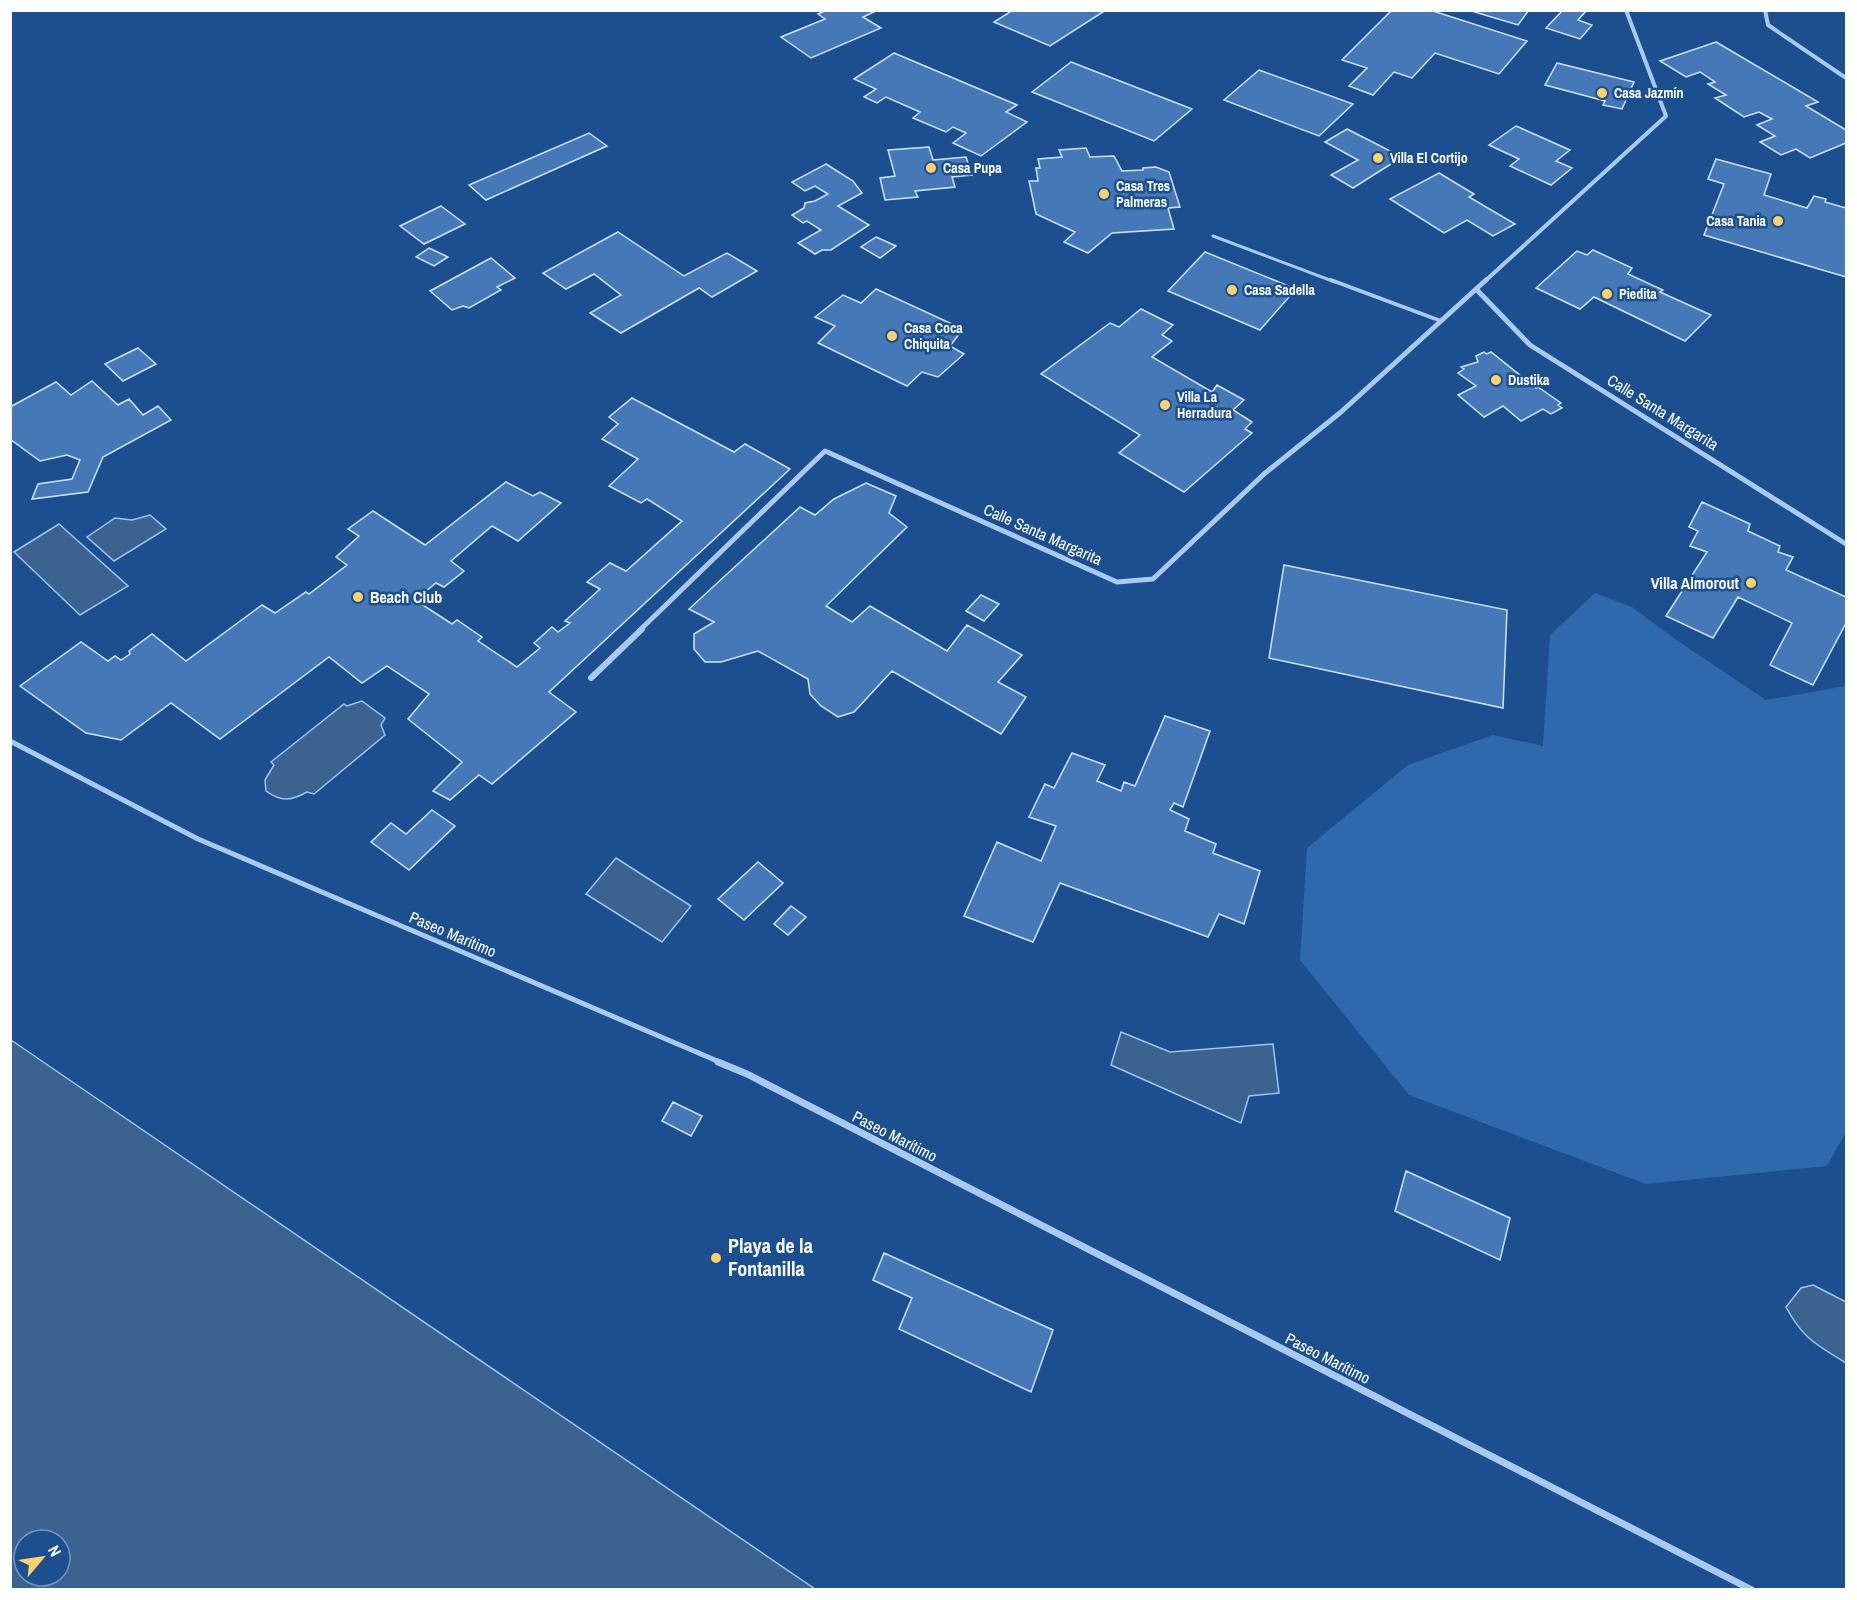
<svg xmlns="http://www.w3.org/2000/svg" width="1857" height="1600" font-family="'Archivo Narrow',sans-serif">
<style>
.green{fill:#2e69ad}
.water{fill:#3c6290;stroke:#9cc4f0;stroke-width:1.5;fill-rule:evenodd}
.building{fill:#4478b7;stroke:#cfe3fa;stroke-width:1.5}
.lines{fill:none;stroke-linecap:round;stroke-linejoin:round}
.service-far1{stroke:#a9c9ee;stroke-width:3}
.service{stroke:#a9c9ee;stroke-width:4}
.pedestrian-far1{stroke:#a9c9ee;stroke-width:5}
.pedestrian{stroke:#a9c9ee;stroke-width:7}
.minor-far2{stroke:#a9c9ee;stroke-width:4}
.minor-far1{stroke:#a9c9ee;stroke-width:5}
.minor{stroke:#a9c9ee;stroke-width:6}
.poi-dot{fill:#ffd166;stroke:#1b4f8f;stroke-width:2}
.labels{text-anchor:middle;stroke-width:5;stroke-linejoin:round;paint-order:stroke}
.far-poi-label{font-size:14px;font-weight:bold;fill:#fff;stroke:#1b4f8f;text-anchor:start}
.street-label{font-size:16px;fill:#fff;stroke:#1b4f8f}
.poi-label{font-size:16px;font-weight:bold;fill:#fff;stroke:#1b4f8f;text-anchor:end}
.near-poi-label{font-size:20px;font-weight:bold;fill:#fff;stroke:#1b4f8f;text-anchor:start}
</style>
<rect width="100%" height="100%" fill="#1b4f8f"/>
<path class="green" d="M1595,593L1632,607L1675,639L1766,700L1846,686V1132L1827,1166L1646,1184L1409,1095L1300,960L1307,848L1408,765L1493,735L1543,746L1550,635Z"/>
<path class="water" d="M150,515L166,529L114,561L87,537L115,518L132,520Z
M59,524L128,586L80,615L14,552Z
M362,701L385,718L381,725L385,735L314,794L307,792C291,801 281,802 266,791L265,780L274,765L271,762L344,704L347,706Z
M616,858L691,906L662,942L586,894Z
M1121,1032L1170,1052L1273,1044L1279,1093L1249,1096L1241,1123L1111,1065Z
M11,1040L815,1589H11ZM24,1540H60V1576H24Z
M1813,1285L1846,1302V1363C1817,1345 1803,1339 1786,1307L1801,1288Z"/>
<path class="building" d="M827,10H878L863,17L881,28L811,58L781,37L825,19L818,14Z
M1013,10H1106L1050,46L994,22Z
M1392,10H1430L1527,41L1499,74L1435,53L1412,78L1394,72L1373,95L1349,86L1367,68L1342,60Z
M1468,10H1529L1518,25Z
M1563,10H1587L1578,20L1592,25L1580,39L1546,28Z
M1716,42L1818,102L1806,106L1846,130V143L1810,158L1796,149L1781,155L1760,142L1775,136L1757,125L1772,119L1759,112L1744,117L1715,98L1726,95L1708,84L1715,82L1700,72L1686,77L1660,61Z
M894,53L1017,105L1006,112L1027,122L981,156L953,143L966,133L953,127L946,132L913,118L920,112L886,97L877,103L864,97L876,89L854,79Z
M1071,62L1192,109L1154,141L1032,92Z
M1557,63L1634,82L1622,109L1603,105L1605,101L1545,85Z
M1259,70L1353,104L1319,136L1224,100Z
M1516,126L1570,150L1556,161L1572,168L1551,185L1510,166L1519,159L1489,145Z
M1347,129L1402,157L1353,188L1331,175L1358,160L1325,142Z
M589,133L607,146L486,200L469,185Z
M929,147L933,160L966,157L972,175L952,177L955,187L915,191L918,197L885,200L880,178L895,176L888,150Z
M1086,148L1090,157L1114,156L1122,171L1143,170V168L1156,167L1169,172L1180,207L1168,208L1174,229L1112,233L1088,253L1064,242L1075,232L1036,214L1029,181H1038L1036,168H1040L1038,159L1062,157L1059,150Z
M1716,159L1771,174L1764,195L1807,208L1814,196L1826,199L1825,202L1846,208V277L1704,235L1724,184L1708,179Z
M826,164L853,181L862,193L838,206L869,225L831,250H822L815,254L798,243L821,230L807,221L803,223L792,215L804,208L805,203L815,201L828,194L815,186L805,191L792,182Z
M1439,173L1474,194L1469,197L1515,224L1493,236L1467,220L1444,233L1390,199Z
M441,206L465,224L424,244L400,226Z
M618,232L684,276L727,253L757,271L712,297L699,288L621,333L590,313L621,295L594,274L566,289L543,273Z
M876,237L896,246L880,258L861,247Z
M429,248L448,257L434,266L416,257Z
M1593,250L1632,268L1628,274L1663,290L1660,292L1711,315L1685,341L1594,297L1580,309L1536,288L1577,251L1587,255Z
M1205,252L1296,289L1260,330L1168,291Z
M491,258L515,278L497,287L501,290L469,308L463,306L452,310L430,291Z
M876,289L963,329L950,346L964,354L938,377L922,372L907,386L818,343L835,326L815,317L843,295L861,303Z
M1141,309L1173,325L1162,335L1172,341L1152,357L1212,392L1217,385L1244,400L1233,410L1252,422L1245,429L1252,433L1184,492L1119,453L1140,435L1041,374L1110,323L1119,327Z
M138,348L156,364L123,381L105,364Z
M1484,352L1487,354L1491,352L1536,388L1538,387L1561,403L1558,405L1562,408L1551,414L1543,409L1521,421L1503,406L1484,417L1458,395L1476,386L1458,373L1464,369L1461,367L1478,362L1476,356Z
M92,381L118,405L129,399L143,415L158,406L171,420L103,457L88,492L32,499L38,484L72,479L80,460L67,455L40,461L10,439V407L56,382L71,395Z
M632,398L734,452L745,444L790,469L549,692L576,712L492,784L479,775L450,800L433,791L462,762L408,719L429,694L387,666L362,683L329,657L220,739L171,703L121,740L86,733L20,686L81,642L108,661L115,656L121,660L130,654L129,651L152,634L186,661L262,605L275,613L306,592L309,594L347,565L336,557L359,536L348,529L373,511L425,545L506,482L533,496L540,492L561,503L518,541L492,526L451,561L464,571L444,587L436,583L415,600L452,624L457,620L482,637L478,641L517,667L540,648L534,643L552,627L558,632L570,623L565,621L600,589L587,582L610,563L626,571L682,521L647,499L641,503L609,486L638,459L602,439L618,424L609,417Z
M866,483L896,496L889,513L907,527L826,606L852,622L870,606L947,651L967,625L1022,655L998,682L1026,697L1001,734L892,671L854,712L838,717L821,706L810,694L808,679L758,651L721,662H705L694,649V634L714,622L689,609L800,507L815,515L834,499Z
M1702,502L1750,524L1748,531L1780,546L1778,552L1793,557L1786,570L1846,597V623L1813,685L1770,665L1792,623L1738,597L1713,638L1666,616L1707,552L1690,546L1698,531L1689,527Z
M1284,565L1507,610L1503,708L1269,658Z
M981,595L999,604L984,621L966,611Z
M1165,716L1210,731L1183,807L1174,803L1170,810L1189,819L1185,831L1216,844L1213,853L1260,871L1244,924L1219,914L1208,937L1060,883L1033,942L964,916L997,842L1041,861L1056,826L1029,817L1045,784L1054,788L1072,753L1105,765L1097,781L1121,791L1124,782L1135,786Z
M432,810L455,826L409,870L371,842L391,823L406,834Z
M758,862L783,883L744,920L718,899Z
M791,906L806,917L788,935L774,924Z
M673,1102L702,1116L691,1136L662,1121Z
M1406,1171L1510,1218L1500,1260L1395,1211Z
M884,1253L1053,1330L1031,1392L899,1329L912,1298L873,1280Z"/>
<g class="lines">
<path class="service-far1" d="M1213,236L1335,282"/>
<path class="service" d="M1331,280L1441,321"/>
<path class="pedestrian-far1" d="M10,741L198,839L722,1063"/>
<path class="pedestrian" d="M718,1062L747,1074L1752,1590"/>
<path class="minor-far2" d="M1765,10L1768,25L1846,78
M1484,282L1666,116L1626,10"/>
<path class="minor-far1" d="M1476,289L1530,345L1846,544
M640,630L825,451L1117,582L1153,579L1264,474L1341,412L1486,280"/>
<path class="minor" d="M591,678L642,629"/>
</g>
<g class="poi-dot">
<circle cx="1602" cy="93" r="6"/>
<circle cx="1378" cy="158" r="6"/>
<circle cx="931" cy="168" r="6"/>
<circle cx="1104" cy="194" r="6"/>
<circle cx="1778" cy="221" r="6"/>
<circle cx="1232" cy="290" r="6"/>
<circle cx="1607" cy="294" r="6"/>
<circle cx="892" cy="336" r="6"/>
<circle cx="1496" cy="380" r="6"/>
<circle cx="1165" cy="405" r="6"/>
<circle cx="1751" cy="583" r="6"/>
<circle cx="358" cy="597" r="6"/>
<circle cx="716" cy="1258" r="6"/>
</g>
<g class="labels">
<g class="far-poi-label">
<text x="1614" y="98">Casa Jazmín</text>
<text x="1390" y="163">Villa El Cortijo</text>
<text x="943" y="173">Casa Pupa</text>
<text x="1116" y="191">Casa Tres<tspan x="1116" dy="16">Palmeras</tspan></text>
<text x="1766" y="226" text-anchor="end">Casa Tania</text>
<text x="1244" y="295">Casa Sadella</text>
<text x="1619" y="299">Piedita</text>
<text x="904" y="333">Casa Coca<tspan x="904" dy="16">Chiquita</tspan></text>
<text x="1508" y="385">Dustika</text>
<text x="1177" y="402">Villa La<tspan x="1177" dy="16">Herradura</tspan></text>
</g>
<g class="street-label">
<text transform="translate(1663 412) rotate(32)" y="6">Calle Santa Margarita</text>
<text transform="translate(1043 534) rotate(24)" y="6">Calle Santa Margarita</text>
<text transform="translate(453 934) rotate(23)" y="6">Paseo Marítimo</text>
<text transform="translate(895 1136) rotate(27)" y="6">Paseo Marítimo</text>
<text transform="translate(1328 1358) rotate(27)" y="6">Paseo Marítimo</text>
</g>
<g class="poi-label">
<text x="1739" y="589">Villa Almorout</text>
<text x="370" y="603" text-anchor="start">Beach Club</text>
</g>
<g class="near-poi-label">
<text x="728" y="1253">Playa de la<tspan x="728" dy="23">Fontanilla</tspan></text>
</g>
</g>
<rect width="1857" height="1600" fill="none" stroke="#ffffff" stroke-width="24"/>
<g transform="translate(42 1558) rotate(61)"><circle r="28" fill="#1b4f8f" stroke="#7695bc" stroke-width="1.5"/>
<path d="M0-4.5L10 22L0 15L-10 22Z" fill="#ffd166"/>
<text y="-9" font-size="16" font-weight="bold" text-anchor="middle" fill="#ffffff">N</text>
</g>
</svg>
